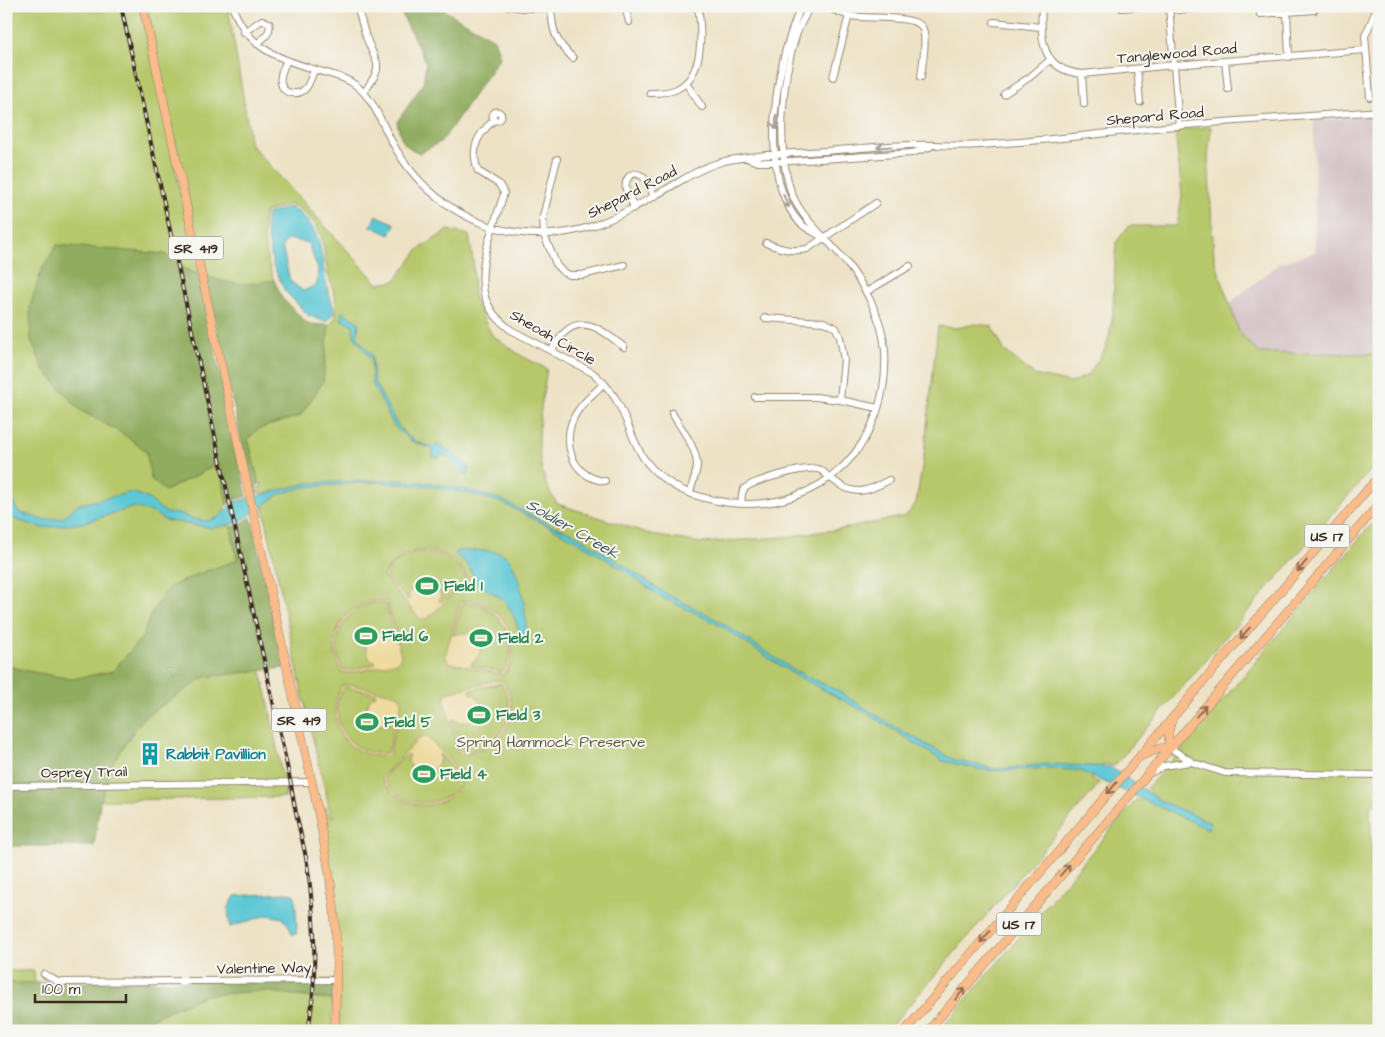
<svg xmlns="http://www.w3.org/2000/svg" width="1385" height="1037" font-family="'Architects Daughter',sans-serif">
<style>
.industrial{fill:#d2bec2}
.green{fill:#b6c86b;stroke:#787944;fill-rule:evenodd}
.forest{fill:#90ac5f;stroke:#666b3e}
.sand{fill:#eeda9e;stroke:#94825e;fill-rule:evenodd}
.water{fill:#5cc8d5;stroke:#4c797a;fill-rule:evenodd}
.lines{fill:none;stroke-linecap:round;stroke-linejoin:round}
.stream{stroke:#5cc8d5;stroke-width:2}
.minor-casing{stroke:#948672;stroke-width:8}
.major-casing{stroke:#948672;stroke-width:9}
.minor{stroke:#fff;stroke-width:6}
.major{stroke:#f9bc8a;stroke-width:8}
.rail-casing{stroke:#3b2a1e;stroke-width:4}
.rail{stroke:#f6f6f2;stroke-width:2;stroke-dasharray:5.5;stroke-linecap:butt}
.oneway{stroke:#a79f9a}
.oneway2{stroke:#906c4f}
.labels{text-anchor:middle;stroke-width:4;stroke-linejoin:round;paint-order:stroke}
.shield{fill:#f6f6f2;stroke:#73675e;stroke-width:1}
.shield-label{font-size:14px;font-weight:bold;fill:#3b2a1e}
.street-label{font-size:15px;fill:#3b2a1e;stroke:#f6f6f2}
.leisure-label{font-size:15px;font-weight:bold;fill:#27864d;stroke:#f6f6f2;text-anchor:start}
.park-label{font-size:15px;fill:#605935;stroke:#f6f6f2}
.culture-label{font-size:15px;font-weight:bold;fill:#0d838f;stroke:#f6f6f2;text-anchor:start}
.water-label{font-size:16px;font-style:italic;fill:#455955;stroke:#f6f6f2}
</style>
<rect width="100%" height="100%" fill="#f6f6f2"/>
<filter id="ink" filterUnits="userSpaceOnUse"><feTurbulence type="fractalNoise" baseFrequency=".02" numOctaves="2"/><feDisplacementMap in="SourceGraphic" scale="10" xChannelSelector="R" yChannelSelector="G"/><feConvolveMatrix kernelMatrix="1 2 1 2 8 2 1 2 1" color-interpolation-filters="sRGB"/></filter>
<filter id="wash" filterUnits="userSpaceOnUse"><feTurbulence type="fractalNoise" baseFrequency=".0096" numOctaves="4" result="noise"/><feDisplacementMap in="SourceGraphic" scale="20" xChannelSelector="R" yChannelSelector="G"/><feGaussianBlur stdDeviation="1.12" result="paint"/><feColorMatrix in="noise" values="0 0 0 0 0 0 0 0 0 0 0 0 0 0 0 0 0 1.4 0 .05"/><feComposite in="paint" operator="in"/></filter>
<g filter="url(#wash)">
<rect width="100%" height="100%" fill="#ede2c5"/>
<path class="industrial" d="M1379,115V358L1260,354L1239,332L1230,303L1280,263L1315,252L1314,120Z"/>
<path class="green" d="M6,6H140L198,274L187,270L169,258L215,465L220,463L227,505L224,508L229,527H231L248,621L267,695L286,797L6,802Z
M146,6H228L251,145L378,284L395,281L418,250L448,230L469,235L473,261L474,300L492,335L520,355L547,369C540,410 529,470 558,504L653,535L701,543L782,537L849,528L906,516L916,503L924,455L938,326L957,328L975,324L992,326L1004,350L1034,375L1071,383L1088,375L1104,351L1109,337L1113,314L1116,242L1129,226H1177L1182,196L1175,130L1211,127L1208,157L1214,258L1239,332L1259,353L1379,354V460L1114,766L1104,764L1091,779L1100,783L887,1031H338L339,980L321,813L326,807L329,817H334L333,815H331L302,692L259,487L262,486V483L259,484L257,478L248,439L251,436L205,276ZM291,204C300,208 311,218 317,227C324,239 324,255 327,269C329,283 339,299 336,314C336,318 334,320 331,323L290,358L265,282L274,280C266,260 261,233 265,212Z
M1379,515V799L1370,807L1373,883L1379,897V1031H943L941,1029L1137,799L1141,801L1150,791L1146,788L1164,770Z
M6,971H34L35,988L296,987V996L332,1000V1031H6Z"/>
<path class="forest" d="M398,6H442L447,12L494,39L500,57L442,141L420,153C402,146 401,139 397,122L423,84L426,63Z
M57,245L165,254L186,270L198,274L247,496L233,500L227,505L220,463L165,491L151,479L146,451L125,435L80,410L44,370L31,340L30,307L42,269Z
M205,276C234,285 244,286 274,280L282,298L308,324L329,325L323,382L300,416L258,429L248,439L259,484L256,486L258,493L253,494Z
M251,517L284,668L205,677L143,718L111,765L100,803L94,846H7L6,886V665L27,671L72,679L113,671L142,637L153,610L169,587L198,574L237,560L231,527L238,526Z
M333,980L332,1000L263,991L205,995L139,1024L114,1031H6V983Z"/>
<path class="sand" d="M427,550C446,552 460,562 468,580L427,619H420L383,576C392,559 408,550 427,550ZM421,552C438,552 453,558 462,573C464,575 465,578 465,580C463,586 446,598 441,602L439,600L441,597C437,578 413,578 408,596L410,598L408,600L386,577C388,562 408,554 421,552Z
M377,601H387L401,656L398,662L352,673H342C324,642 340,604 377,601ZM379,603L386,604L393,636H390L388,632C369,630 359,646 371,660L375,661V664L351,670H343C327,641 344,604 379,603Z
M467,601C506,604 524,642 504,675L448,662L445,656L460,602ZM462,604C498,599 524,643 502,672L471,665L472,662L475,661L480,653C482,632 467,631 453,635Z
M502,680C528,714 499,756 459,754L444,699L447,693L492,681ZM501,683C523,712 497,755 461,751L452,720L455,719L458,722C479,726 488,699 471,693L470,690Z
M342,685H352L398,695L402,700L389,756C346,760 323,722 342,685ZM344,687L376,693L375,696H372C361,710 370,727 388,725L391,721L394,722L390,745L387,753C350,758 325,719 344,687Z
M420,737H427L466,777C446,815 402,814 381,778ZM407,754L409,756L407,759C414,778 436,779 440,758L438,756L440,754L463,777V780C444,810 401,811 384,778L389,771Z"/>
<path class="water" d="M291,207C324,230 319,248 326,283C328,294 333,301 334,313L326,322L308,315L285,291L273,265L266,228L267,214ZM288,239L308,243L318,269L317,285L303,291L290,281L282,246Z
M376,215L395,224L390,235L371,226Z
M343,312L359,323L357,337L372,355L374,381L397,424L405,434L417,442L430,446L441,445L469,468L468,476C457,468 457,460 441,454L439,458L433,457V449L411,441L394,426L372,383L371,359L354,336L353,325L342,320L341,313Z
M6,474L10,495L18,512L43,520L63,518L77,505L132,492L147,498L166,513L180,514L193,519L207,521L219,517L234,502L307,483L396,480L431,483L466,490L500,499L551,525L573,533L631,570L663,592L718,620L792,669L836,690L899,729L954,760L996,769L1049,764L1110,767L1161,801L1210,822L1208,829L1080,771L1050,768L998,771L977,769L943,761L867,713L790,672L716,623L659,596L627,572L572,538L500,502L466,493L428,486L379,482L304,487L280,494L238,523L212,528L164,520L154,513L134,507L82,523L42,528L14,519L6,511Z
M458,551C471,551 493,549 505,555C518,561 530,622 525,635L522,636L520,634L513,614L506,603L500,597L477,584C469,569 471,566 456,555V552Z
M286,893L293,894L295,896L297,927L296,934H292L289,926L283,918L267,915L230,927L228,909L235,896Z"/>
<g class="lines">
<path class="stream" d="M622,568L632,576"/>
</g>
</g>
<g filter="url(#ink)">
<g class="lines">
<defs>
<path id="minor" d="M232,6C248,47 273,57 313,69C327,74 342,75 354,84C373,97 381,122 392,142C417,189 462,224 515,232C578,242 618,217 670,187C686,178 702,167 721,162C748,155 781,154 809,152C843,150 877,146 910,145C934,144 957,147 980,145C1046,141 1111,132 1176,126C1244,120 1311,116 1379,111
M357,6L366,37L377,63V70L374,77L364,93
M509,6L524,8L574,6
M551,6C552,31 555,41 573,58
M625,6L629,22
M801,6C794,24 787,42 783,61C772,107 765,185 800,223C805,228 813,232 819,235
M825,6C834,10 842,14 851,16C867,19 915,15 922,27C928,37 922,65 921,77
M1042,6C1040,39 1041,70 1082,74L1174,65L1365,50
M1169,6L1179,126
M1167,7L1178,10L1205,7
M1122,8L1143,6
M1287,13L1289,57
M1260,14L1314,10
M994,22L1041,27
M244,32L262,20L269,23C272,33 263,38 257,44
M287,60C284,67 279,75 281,83C283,95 299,96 306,88C310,83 312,75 314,70
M1225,61L1228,89
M1137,69L1140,102
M1082,74L1084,104
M833,77L849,15
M686,83L702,107
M650,93C659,93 669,93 677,89C705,75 702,33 698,6
M1004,94L1030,77L1051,59
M1370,97L1365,36L1378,6
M492.5 116a4.5 4.5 0 1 1 9 0a4.5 4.5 0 1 1-9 0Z
M494,120C477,135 470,148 478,171L499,184L504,193C495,225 470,276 490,308C495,317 503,324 511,330L593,373C604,383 613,392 619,405C635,436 635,459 667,481C684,494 709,500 730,503C823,513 890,443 885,351C883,319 865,286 845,261C826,236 797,217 789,185C777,143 782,78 796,36C799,26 805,16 810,6
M557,159L543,217L544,235L557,266L563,272L570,275H582L624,265
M749,159L758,162H776L912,153L930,147
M634,208C632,202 628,195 626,189C624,179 632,169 642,176C648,180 651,190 654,196
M766,243C781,249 791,252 807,249L876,203
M866,292L910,266
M765,318L824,322L836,328L840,337L844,360L840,400
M551,351C556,344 560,337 565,332C585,313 608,335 624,347
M604,383C596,392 586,399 579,409C559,435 569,478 605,481
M755,397H815L840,400L878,408
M672,413C681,429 697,447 697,466C696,475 692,484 690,493
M741,504C742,499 741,493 744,489C751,481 807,466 818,469C823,470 828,477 833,480C854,497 867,492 889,480
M1170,748L1194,763L1225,773L1379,775
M1150,773L1164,766L1190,762
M6,786L312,782
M44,974L58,982L336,980"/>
<path id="major" d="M143,6L314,792C322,831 330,870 334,909C338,949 336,990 335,1031
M1170,748C1167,737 1168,730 1172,720
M1141,756L1161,748H1170
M905,1031L1379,476
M928,1031L1379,504"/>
</defs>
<use href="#minor" class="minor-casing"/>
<use href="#major" class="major-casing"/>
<use href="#minor" class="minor"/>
<use href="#major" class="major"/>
<defs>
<path id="rail" d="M121,6L291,784C294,810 302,836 307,863C315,917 318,977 308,1031"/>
</defs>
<use href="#rail" class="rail-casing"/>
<use href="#rail" class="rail"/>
</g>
<defs><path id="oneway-shaft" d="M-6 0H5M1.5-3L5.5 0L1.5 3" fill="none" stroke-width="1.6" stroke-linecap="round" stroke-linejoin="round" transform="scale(1.25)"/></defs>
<g class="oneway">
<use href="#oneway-shaft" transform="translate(776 122) rotate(92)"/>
<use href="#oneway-shaft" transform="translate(884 147) rotate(176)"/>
<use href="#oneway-shaft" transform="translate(786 201) rotate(67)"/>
</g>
<g class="oneway2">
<use href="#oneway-shaft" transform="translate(1302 566) rotate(130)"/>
<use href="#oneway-shaft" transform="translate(1245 633) rotate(131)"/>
<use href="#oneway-shaft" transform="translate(1201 711) rotate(-49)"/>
<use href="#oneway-shaft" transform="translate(1112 788) rotate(130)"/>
<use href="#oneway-shaft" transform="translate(1065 870) rotate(-49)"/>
<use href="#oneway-shaft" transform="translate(985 937) rotate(131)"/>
<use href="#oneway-shaft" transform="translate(960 994) rotate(-49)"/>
</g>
</g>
<defs>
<symbol id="stadium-bare" viewBox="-9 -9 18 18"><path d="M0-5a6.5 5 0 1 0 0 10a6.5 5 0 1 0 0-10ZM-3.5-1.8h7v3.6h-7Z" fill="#2e9e5b" stroke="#f6f6f2" stroke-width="2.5" paint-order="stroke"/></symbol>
<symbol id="building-bare" viewBox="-9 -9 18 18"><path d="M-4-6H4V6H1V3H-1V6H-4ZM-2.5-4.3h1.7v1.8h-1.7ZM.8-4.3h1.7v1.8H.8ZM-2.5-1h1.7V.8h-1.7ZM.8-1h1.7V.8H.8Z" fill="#0f9aa8" stroke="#f6f6f2" stroke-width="2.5" paint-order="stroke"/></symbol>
</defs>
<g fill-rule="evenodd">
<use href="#stadium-bare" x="411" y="570" width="32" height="32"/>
<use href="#stadium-bare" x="350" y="620" width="32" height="32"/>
<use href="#stadium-bare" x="465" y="622" width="32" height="32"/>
<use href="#stadium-bare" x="463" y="699" width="32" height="32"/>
<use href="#stadium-bare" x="351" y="706" width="32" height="32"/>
<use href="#building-bare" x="134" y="738" width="32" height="32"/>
<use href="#stadium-bare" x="408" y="758" width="32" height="32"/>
</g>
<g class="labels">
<g class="shield">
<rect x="168.5" y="236.5" width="55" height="23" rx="4"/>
<rect x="1304.5" y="524.5" width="45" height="23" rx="4"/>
<rect x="271.5" y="708.5" width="55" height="23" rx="4"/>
<rect x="996.5" y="912.5" width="45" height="23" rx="4"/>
</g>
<g class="shield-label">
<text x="196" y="253">SR 419</text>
<text x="1327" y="541">US 17</text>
<text x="299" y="725">SR 419</text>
<text x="1019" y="929">US 17</text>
</g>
<g class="street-label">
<text transform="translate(1177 53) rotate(-5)" y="5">Tanglewood Road</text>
<text transform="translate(1155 116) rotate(-5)" y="5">Shepard Road</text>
<text transform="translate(632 192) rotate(-27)" y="5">Shepard Road</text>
<text transform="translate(553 337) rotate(30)" y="5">Sheoah Circle</text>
<text transform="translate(84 772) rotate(-1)" y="5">Osprey Trail</text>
<text transform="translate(264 968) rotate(-1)" y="5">Valentine Way</text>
</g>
<g class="leisure-label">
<text x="444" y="591">Field 1</text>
<text x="382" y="641">Field 6</text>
<text x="498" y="643">Field 2</text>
<text x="496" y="720">Field 3</text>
<text x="384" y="727">Field 5</text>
<text x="440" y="779">Field 4</text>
</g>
<g class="park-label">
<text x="551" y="747">Spring Hammock Preserve</text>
</g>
<g class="culture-label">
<text x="166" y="759">Rabbit Pavillion</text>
</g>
<g class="water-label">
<text transform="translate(573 528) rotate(30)" y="6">Soldier Creek</text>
</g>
</g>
<rect width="1385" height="1037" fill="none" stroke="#f6f6f2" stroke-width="25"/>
<path d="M35 994v8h91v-8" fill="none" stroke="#3b2a1e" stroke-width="2.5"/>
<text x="42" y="994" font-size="15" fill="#3b2a1e" stroke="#f6f6f2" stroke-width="4" paint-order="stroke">100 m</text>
</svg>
